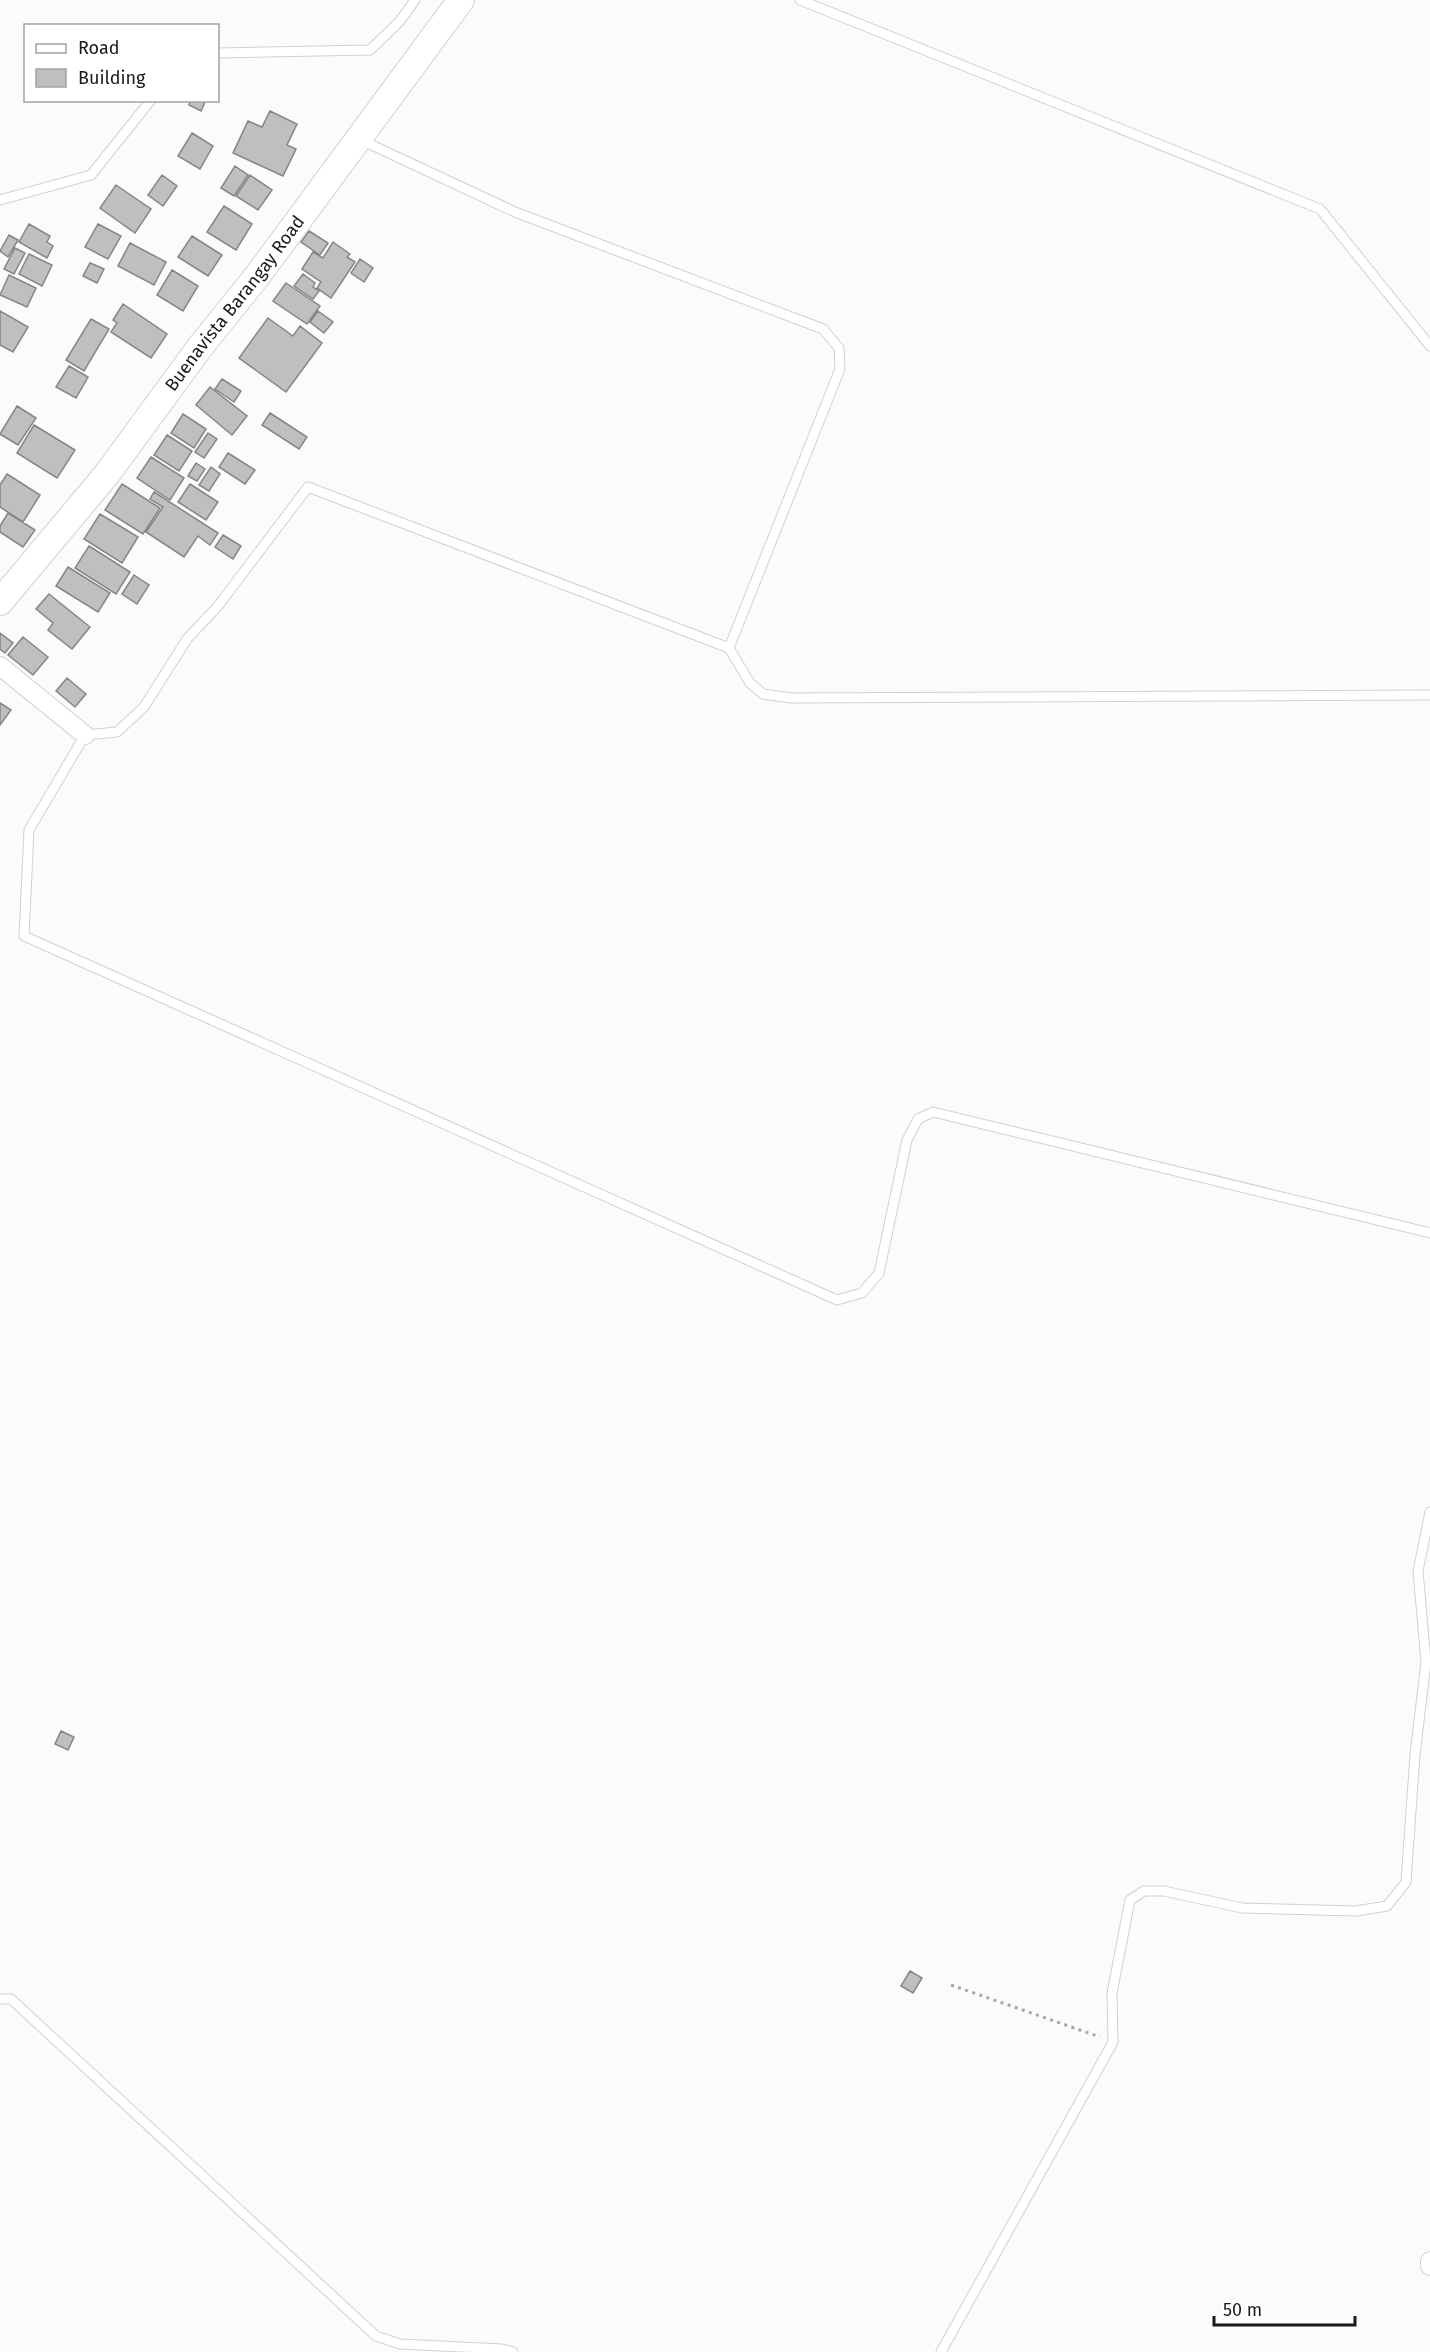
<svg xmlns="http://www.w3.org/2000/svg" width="1430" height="2352" font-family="'Fira Sans',sans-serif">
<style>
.building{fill:#bfbfc0;stroke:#868586;stroke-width:1.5}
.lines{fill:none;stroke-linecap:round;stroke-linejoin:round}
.lane-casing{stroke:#d0d1d2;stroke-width:11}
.street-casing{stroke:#d0d1d2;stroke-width:20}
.secondary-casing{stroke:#d0d1d2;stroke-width:28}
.path{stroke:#a6a7a7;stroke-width:3;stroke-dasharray:3 4.5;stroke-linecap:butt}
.lane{stroke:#fff;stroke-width:9}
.street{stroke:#fff;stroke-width:18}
.secondary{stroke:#fff;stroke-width:26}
.labels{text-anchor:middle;stroke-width:6;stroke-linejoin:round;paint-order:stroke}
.street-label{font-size:18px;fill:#191a1a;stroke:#fff}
</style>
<rect width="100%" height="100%" fill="#fafbfb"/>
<path class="building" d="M191,100H206L201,111L189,105Z
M270,111L297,124L287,145L296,149L283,176L233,153L248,121L262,127Z
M192,133L213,146L200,169L178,156Z
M235,166L248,175L234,196L221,188Z
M162,175L177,186L163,206L148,195Z
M250,175L272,190L258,210L236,196Z
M116,185L151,209L135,233L100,208Z
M224,206L252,224L236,250L207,232Z
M29,224L50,236L47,242L53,246L47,258L19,242Z
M98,224L121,236L108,259L85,247Z
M309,231L328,243L320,255L301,242Z
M9,235L18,240L8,257L0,251Z
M192,236L222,255L208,276L178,257Z
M333,242L350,254L347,257L355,262L331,298L317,288L321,282L302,269L313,252L323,258Z
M130,243L166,262L154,285L118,266Z
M15,248L25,253L14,274L4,269Z
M29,254L52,265L42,286L19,274Z
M360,259L373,268L364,282L351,273Z
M90,263L104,269L97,283L83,276Z
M172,270L198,286L183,311L157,295Z
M303,274L315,283L313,287L319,291L313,299L294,286Z
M9,275L36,288L27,307L0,295Z
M286,283L320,306L307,324L273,301Z
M123,304L167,334L151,358L111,332L117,323L113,320Z
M0,311L28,327L13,352L0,345Z
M318,311L333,322L324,333L310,322Z
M268,318L293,336L300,326L322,343L286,392L239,358Z
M91,319L109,329L84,371L66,360Z
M69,366L88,377L76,398L56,387Z
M222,379L241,391L234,402L215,389Z
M210,387L247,416L232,435L196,405Z
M17,406L36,418L18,445L0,434Z
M270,413L307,437L299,449L262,425Z
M183,414L206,429L194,448L171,433Z
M34,425L75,450L57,478L17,453Z
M208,433L217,439L204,458L195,452Z
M167,435L192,451L179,471L154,455Z
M228,453L255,470L245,484L219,467Z
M151,457L184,478L170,500L137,478Z
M196,463L205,469L197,481L188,476Z
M211,467L220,474L209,491L199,485Z
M7,474L40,495L23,522L0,507V485Z
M122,484L160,508L143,534L105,510Z
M190,484L218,502L206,520L178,502Z
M154,492L218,533L210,545L198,536L184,557L146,532L163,507L150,499Z
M8,513L35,530L23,547L0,532V526Z
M100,514L138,537L122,563L84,539Z
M223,535L241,546L233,559L215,547Z
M89,546L130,572L116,594L75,568Z
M68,567L110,593L98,612L56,586Z
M134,575L149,585L137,604L122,594Z
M49,594L90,627L72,649L48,630L53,623L36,609Z
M0,633L13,643L5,653L0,649Z
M23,637L48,657L33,675L8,655Z
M67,678L86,694L75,707L56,691Z
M0,703L11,710L0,725Z
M61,1731L74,1737L68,1750L55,1744Z
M910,1971L922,1978L913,1993L901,1986Z"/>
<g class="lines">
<defs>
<path id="lane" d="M800,0L1320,209L1430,346
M218,53L370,50L400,21L415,0
M361,140L515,212L823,329L839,348L840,369L729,648
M0,200L91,175L151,100
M1430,695L791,698L763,694L750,683L729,648L308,487L218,606L187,639L144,707L117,732L85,735L29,830L24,936L837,1300L862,1293L879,1273L907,1140L918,1119L933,1112L1430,1233
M0,1999H11L376,2336L400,2344L502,2349L513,2352
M941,2352L1113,2042L1112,1993L1130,1900L1144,1891H1164L1242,1908L1356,1911L1387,1906L1406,1882L1415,1755L1426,1662L1418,1571L1430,1512"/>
<path id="street" d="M0,666L85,735
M1430,2261V2266"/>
<g id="secondary">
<path id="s1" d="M0,602L107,474L200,347L258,275L461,0"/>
</g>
</defs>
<use href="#lane" class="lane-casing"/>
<use href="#street" class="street-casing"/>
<use href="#secondary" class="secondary-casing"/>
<path class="path" d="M951,1985L1100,2037"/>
<use href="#lane" class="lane"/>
<use href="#street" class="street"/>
<use href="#secondary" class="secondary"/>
</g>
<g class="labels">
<g class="street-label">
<text dy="6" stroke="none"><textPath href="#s1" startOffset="380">Buenavista Barangay Road</textPath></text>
</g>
</g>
<rect x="24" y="24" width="195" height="78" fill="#ffffff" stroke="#a3a3a3" stroke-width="1.5"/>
<rect x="36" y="44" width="30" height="9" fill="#ffffff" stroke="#a3a3a3" stroke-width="1.5"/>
<text x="78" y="54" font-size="18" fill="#191a1a">Road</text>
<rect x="36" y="69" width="30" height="18" fill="#bfbfc0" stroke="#a3a3a3" stroke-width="1.5"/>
<text x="78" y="84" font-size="18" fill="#191a1a">Building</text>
<path d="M1214 2316v9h141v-9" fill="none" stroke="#191a1a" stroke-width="3"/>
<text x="1223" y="2316" font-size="18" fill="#191a1a" stroke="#ffffff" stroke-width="4.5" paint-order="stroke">50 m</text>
</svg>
